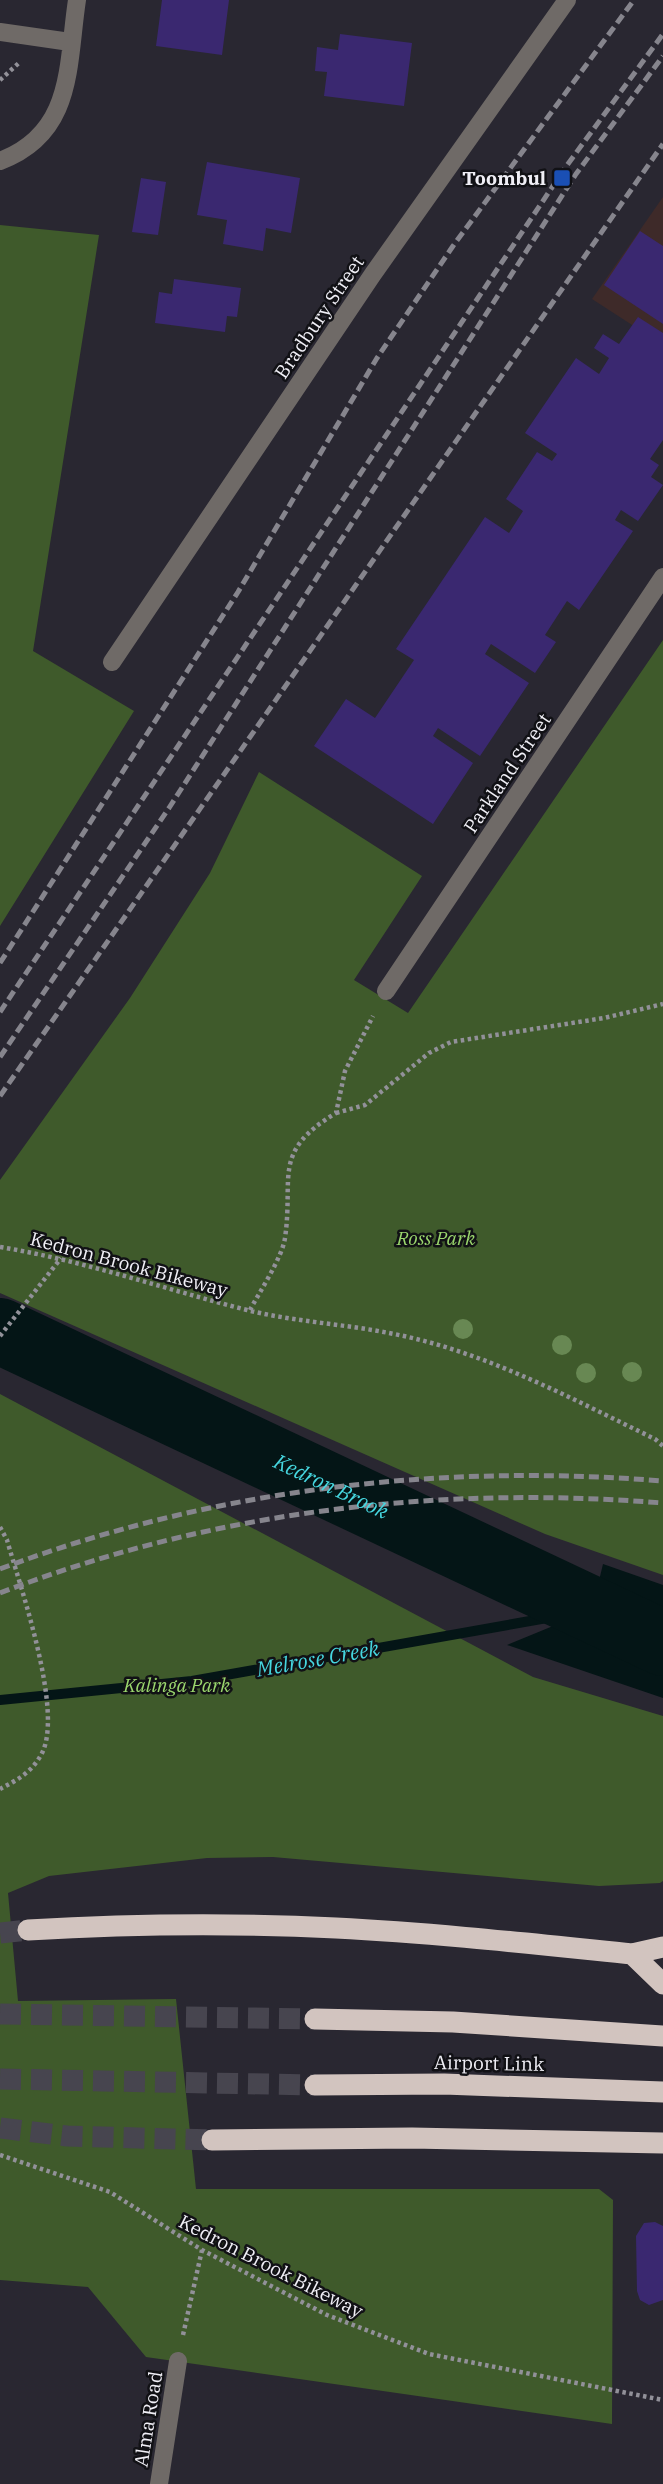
<svg xmlns="http://www.w3.org/2000/svg" width="663" height="2484" font-family="'IBM Plex Serif',serif">
<style>
.commercial{fill:#3e2a29}
.green{fill:#3f5a2b}
.water{fill:#041516}
.lines{fill:none;stroke-linecap:round;stroke-linejoin:round}
.stream{stroke:#041516;stroke-width:10}
.river{stroke:#041516;stroke-width:66}
.building{fill:#3a2870}
.motorway-tunnel{stroke:#47454f;stroke-width:21;stroke-dasharray:21 10;stroke-linecap:butt}
.path{stroke:#929199;stroke-width:4.5;stroke-dasharray:3.5 3.5;stroke-linecap:butt}
.minor{stroke:#6f6a67;stroke-width:18}
.motorway{stroke:#d2c4bf;stroke-width:21}
.rail{stroke:#86858d;stroke-width:5;stroke-dasharray:10 5;stroke-linecap:butt}
.tree{fill:#688853}
.transit-dot{fill:#1a4fb4;stroke:#111115;stroke-width:2.5}
.labels{text-anchor:middle;stroke-width:5;stroke-linejoin:round;paint-order:stroke}
.poi-label{font-size:19px;font-weight:bold;fill:#f0eff6;stroke:#111115;text-anchor:end}
.street-label{font-size:19px;fill:#f0eff6;stroke:#111115}
.park-label{font-size:19px;font-style:italic;fill:#9bd76e;stroke:#111115}
.water-label{font-size:21px;font-style:italic;fill:#46d6df;stroke:#111115}
</style>
<rect width="100%" height="100%" fill="#292731"/>
<path class="commercial" d="M663,197V345L592,299Z"/>
<path class="green" d="M0,225L99,235L33,651L134,711L0,926Z
M663,640V1575L545,1534L0,1293V1180L130,998L210,873L259,772L422,876L354,980L408,1013Z
M0,1394L533,1677L663,1716V1881L660,1883L599,1886L273,1857L207,1858L49,1876L8,1893L18,2001L176,1999L196,2189H599L613,2200L612,2424L146,2357L88,2287L0,2280Z"/>
<path class="water" d="M603,1564L663,1585V1698L507,1645L592,1610Z"/>
<g class="lines">
<path class="stream" d="M0,1700L192,1681L592,1610"/>
<path class="river" id="s1" d="M0,1331L663,1643"/>
</g>
<path class="building" d="M162,0H229L222,55L156,46Z
M340,34L412,43L404,106L324,96L327,72L315,71L317,47L338,50Z
M207,162L300,178L291,233L266,228L263,251L223,244L227,220L197,215Z
M141,178L166,182L158,235L132,232Z
M640,231L663,246V324L604,285Z
M174,279L241,288L237,317L227,316L225,332L155,323L159,292L172,294Z
M638,317L663,333V440L650,459L659,465L651,477L663,485L638,521L621,510L615,520L633,531L579,610L567,601L545,635L556,642L535,673L491,644L485,654L529,683L480,756L438,728L433,736L473,763L433,824L314,746L346,699L375,718L414,660L396,649L485,517L509,533L523,511L506,499L537,452L552,461L557,454L525,433L576,358L599,374L609,358L594,348L603,334L619,344Z
M655,2222L663,2226V2300L649,2305L640,2300L637,2291L636,2236L644,2223Z"/>
<g class="lines">
<path class="motorway-tunnel" d="M0,1933L28,1930
M0,2014L315,2019
M0,2079L315,2085
M0,2128L67,2136L212,2140"/>
<path class="path" d="M0,80L20,62
M336,1113L365,1105L429,1053L451,1042L604,1018L663,1004
M0,1247C85,1261 164,1289 247,1310C295,1322 346,1324 394,1334C486,1352 572,1399 655,1439L663,1446
M250,1310C260,1291 282,1258 285,1238C294,1176 271,1152 336,1113L345,1071L373,1016
M0,1336L61,1258
M0,1527L7,1540C20,1586 65,1714 41,1755C31,1773 17,1780 0,1789
M0,2155L110,2192L202,2250L327,2315L429,2354L663,2400
M183,2335L202,2250"/>
<path class="minor" d="M0,32L70,42
M0,161C74,133 67,66 77,0
M112,662L373,274L567,0
M386,991L663,577
M159,2484L178,2361"/>
<path class="motorway" d="M28,1930C131,1924 233,1923 336,1928C435,1933 534,1944 632,1954L663,1947
M632,1954L663,1984
M315,2019L453,2022L663,2036
M315,2085L444,2084L663,2092
M212,2140L412,2138L663,2143"/>
<path class="rail" d="M0,963L238,592L377,358L453,246L634,0
M0,1012L565,168L663,34
M0,1057L169,808L576,174L663,56
M0,1096L663,144
M0,1569C213,1489 437,1463 663,1481
M0,1593C212,1511 437,1485 663,1503"/>
</g>
<g class="tree">
<circle cx="463" cy="1329" r="10"/>
<circle cx="562" cy="1345" r="10"/>
<circle cx="632" cy="1372" r="10"/>
<circle cx="586" cy="1373" r="10"/>
</g>
<rect class="transit-dot" x="553" y="169" width="18" height="18" rx="3.5"/>
<g class="labels">
<g class="poi-label">
<text x="546" y="185">Toombul</text>
</g>
<g class="street-label">
<text transform="translate(319 317) rotate(-56)" y="7">Bradbury Street</text>
<text transform="translate(507 773) rotate(-56)" y="7">Parkland Street</text>
<text transform="translate(129 1264) rotate(15)" y="7">Kedron Brook Bikeway</text>
<text transform="translate(489 2063) rotate(1)" y="7">Airport Link</text>
<text transform="translate(271 2266) rotate(27)" y="7">Kedron Brook Bikeway</text>
<text transform="translate(148 2419) rotate(-81)" y="7">Alma Road</text>
</g>
<g class="park-label">
<text x="436" y="1245">Ross Park</text>
<text x="177" y="1692">Kalinga Park</text>
</g>
<g class="water-label">
<text dy="7" stroke="none"><textPath href="#s1" startOffset="366">Kedron Brook</textPath></text>
<text transform="translate(318 1659) rotate(-10)" y="7">Melrose Creek</text>
</g>
</g>
</svg>
